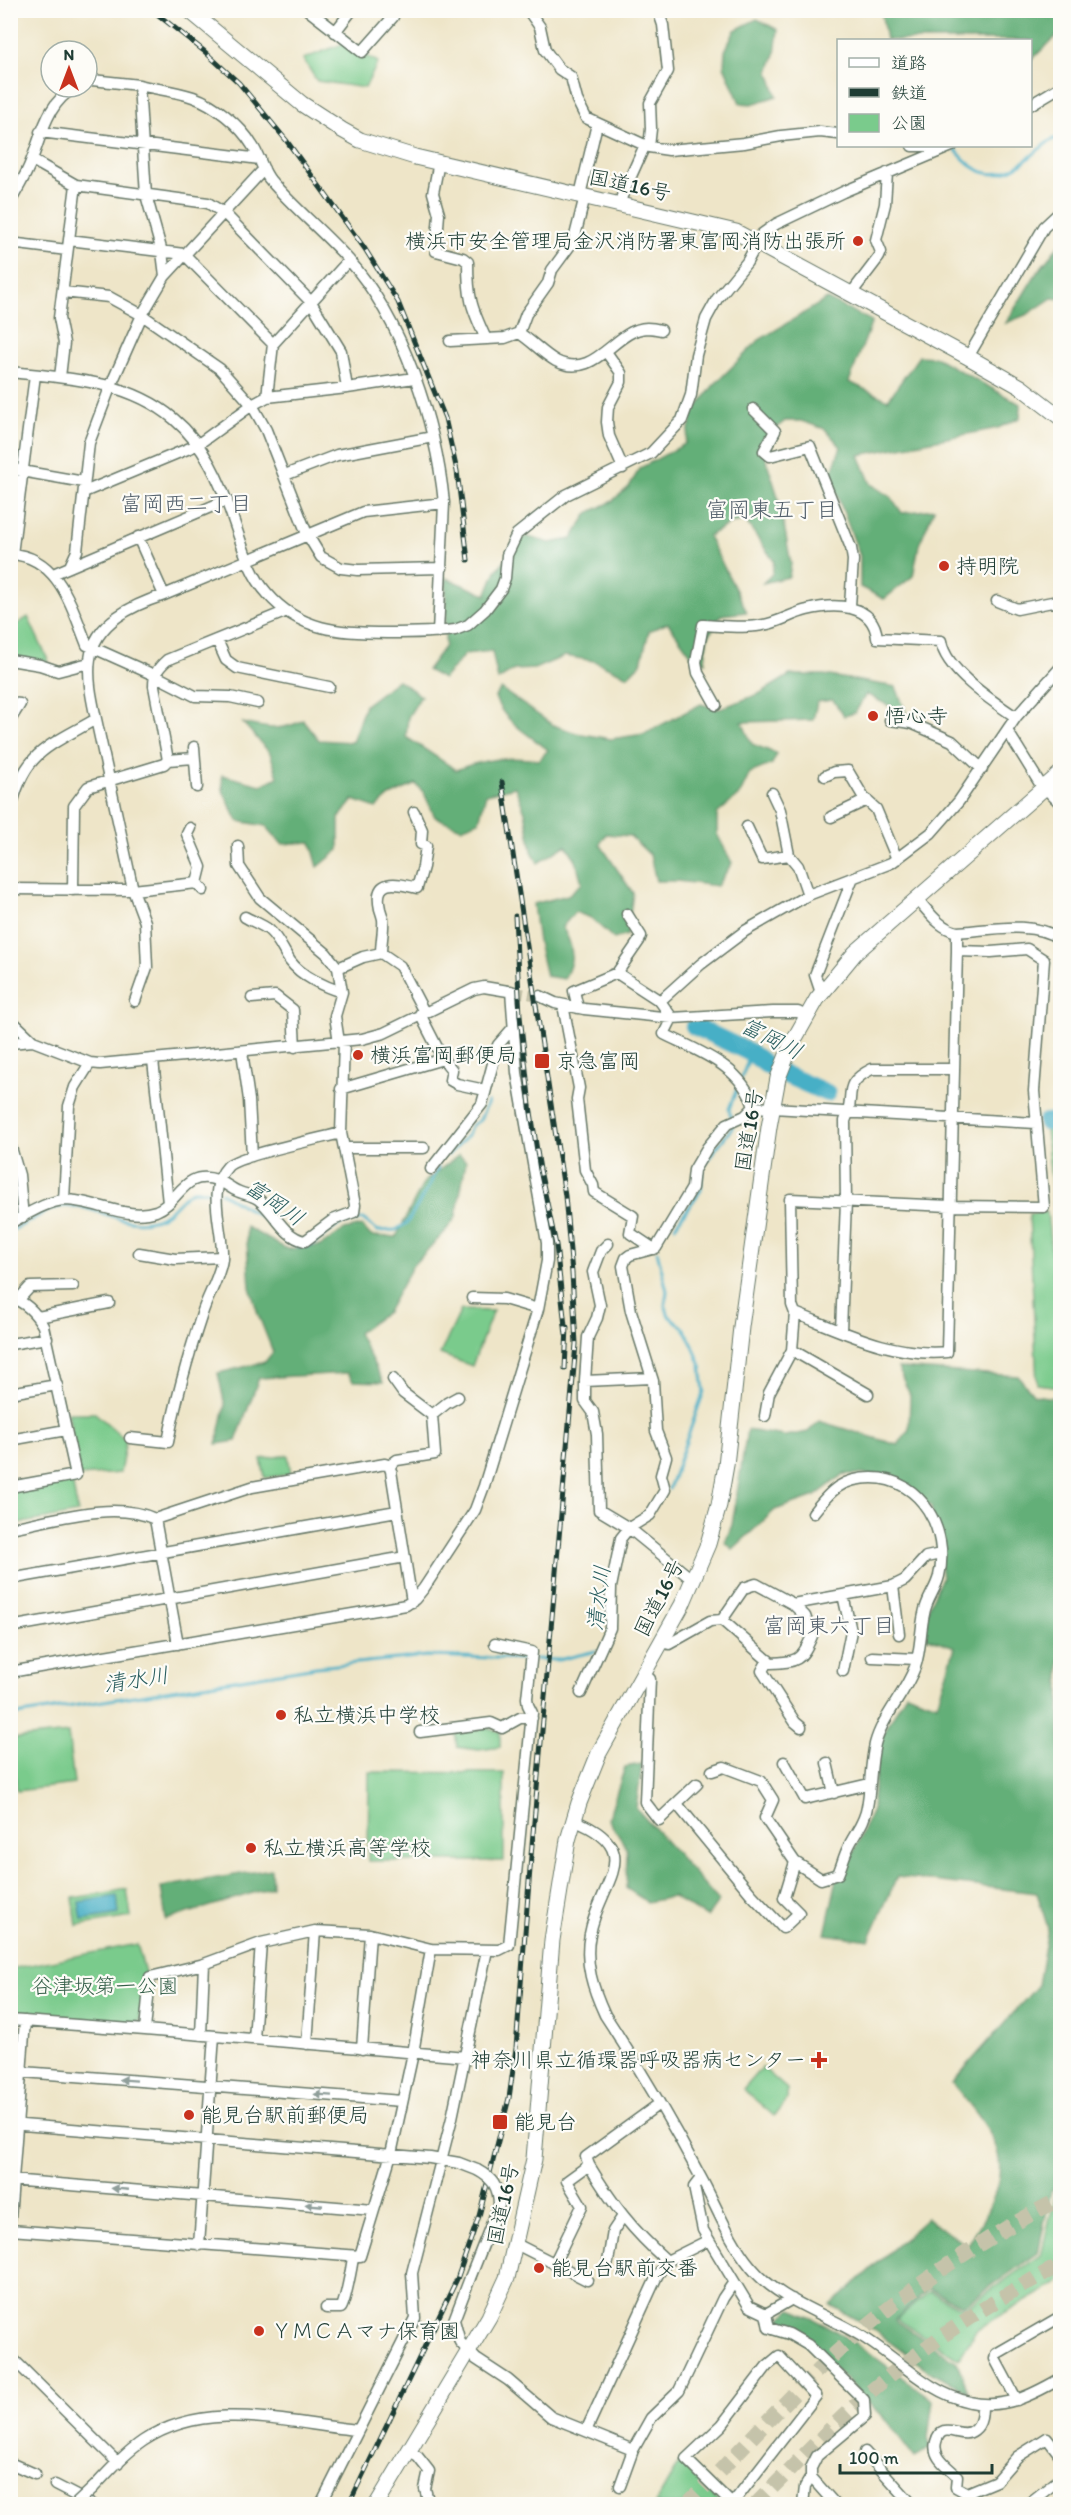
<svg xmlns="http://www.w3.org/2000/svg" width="1071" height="2515" font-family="Itim,'Klee One',sans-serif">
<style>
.green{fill:#7acb8c;stroke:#4c8460;stroke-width:1.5}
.forest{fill:#63af78;stroke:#417656;stroke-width:1.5}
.water{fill:#47afc6;stroke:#33767d;stroke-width:1.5}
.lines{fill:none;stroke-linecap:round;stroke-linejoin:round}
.stream{stroke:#47afc6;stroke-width:3}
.river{stroke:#47afc6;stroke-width:18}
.minor-tunnel{stroke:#c5c3aa;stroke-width:10;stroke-dasharray:10 5;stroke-linecap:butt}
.highway-tunnel{stroke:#c5c3aa;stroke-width:15;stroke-dasharray:15 8;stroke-linecap:butt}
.minor-casing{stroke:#677868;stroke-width:13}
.highway-casing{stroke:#677868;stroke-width:17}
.minor{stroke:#fff;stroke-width:10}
.highway{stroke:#fff;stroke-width:15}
.rail-casing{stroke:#1f3d34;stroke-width:5}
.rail{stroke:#fdfcf7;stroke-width:3;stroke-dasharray:9;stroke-linecap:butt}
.minor-bridge-casing{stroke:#677868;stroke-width:13;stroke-linecap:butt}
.minor-bridge{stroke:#fff;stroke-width:10}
.oneway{fill:#8f9e9a}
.poi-dot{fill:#c8321e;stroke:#fdfcf7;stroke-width:2}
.labels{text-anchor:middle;stroke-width:4.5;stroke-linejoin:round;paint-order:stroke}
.street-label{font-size:21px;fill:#1f3d34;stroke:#fdfcf7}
.poi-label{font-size:21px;fill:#1f3d34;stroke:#fdfcf7;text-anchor:start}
.park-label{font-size:21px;fill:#36604a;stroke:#fdfcf7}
.neighbourhood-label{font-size:22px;fill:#54616c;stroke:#fdfcf7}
.water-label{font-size:22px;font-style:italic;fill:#2b5f60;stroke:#fdfcf7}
</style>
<rect width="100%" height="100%" fill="#fdfcf7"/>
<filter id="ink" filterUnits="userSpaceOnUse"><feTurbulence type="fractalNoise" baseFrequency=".0167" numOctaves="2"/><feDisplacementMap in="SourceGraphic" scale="12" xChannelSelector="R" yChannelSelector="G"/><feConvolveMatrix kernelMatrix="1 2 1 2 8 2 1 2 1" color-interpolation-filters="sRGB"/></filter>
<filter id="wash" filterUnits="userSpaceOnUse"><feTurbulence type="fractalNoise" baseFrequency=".008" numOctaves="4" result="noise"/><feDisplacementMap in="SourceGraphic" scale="24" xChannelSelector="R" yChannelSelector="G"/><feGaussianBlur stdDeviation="1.35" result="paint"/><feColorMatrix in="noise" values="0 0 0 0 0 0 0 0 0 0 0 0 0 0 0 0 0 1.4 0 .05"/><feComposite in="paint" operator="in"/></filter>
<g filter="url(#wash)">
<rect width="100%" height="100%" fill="#eee5c8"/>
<path class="green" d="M342,44L363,59L367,56L378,62L365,88L317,81L303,59Z
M28,617L49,662L11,657L10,629Z
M1046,1130L1060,1131V1270Z
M1047,1212L1060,1333V1387L1037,1384L1029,1214Z
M461,1310L493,1311L472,1366L440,1354Z
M68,1413H95L126,1440L120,1473L80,1476Z
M288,1455L291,1474L265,1478L261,1459Z
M72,1480L78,1513L11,1525V1491Z
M489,1728L500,1732V1747L479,1750L457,1747L455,1731Z
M68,1733L74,1784L17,1791L11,1739Z
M369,1772L504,1773V1861H368Z
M127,1889L131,1917L77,1926L73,1898Z
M137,1944L145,1972L140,2020L137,2024L11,2015L10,1969Z
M762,2067L787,2089V2100L774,2116L743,2089Z
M1060,2190V2282L977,2329L959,2359L897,2319L930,2291L963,2309L1041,2255L1056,2192Z
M681,2459L718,2501L723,2504H655Z"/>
<path class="forest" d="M881,11H1060V33L1031,60L1030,40H886Z
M757,19L778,30L775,54L769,72L777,96L752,104L740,103L724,66L725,51L735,30Z
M1060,244V299L1052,298L1028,314L1006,323L1036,274Z
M827,299L872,321L849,382L888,400L919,356L935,357L1020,404V418L998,428L859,455L871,484L891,497L902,513L934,509L919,545L913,576L884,599L860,587V556L830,476L841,447L825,429L801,421H785L766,436V459L780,503L791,564L789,577L763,583L772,574L774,561L745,520L731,523L708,536L747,612L721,615L707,639L705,662L692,656L668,623L649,631L641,663L628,676L594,661L565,656L534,669L514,670L498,680L492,651L465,654L443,679L427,670L445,646L446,578L486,595L496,571L525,536L550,543L572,539L588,513L611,502L629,487L640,468L685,444L693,413L713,386L759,340Z
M790,675H824L896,687L907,715L866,694L855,713L844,716L833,700L817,702L813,720L742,722L752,744L777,754L772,764L750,773L740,794L717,814V834L732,863L717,886L677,881H656L650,855L630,836L606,834L600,844L633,893L627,935L614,939L591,918L575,912L562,927C574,946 575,959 564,979L546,976L538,942L533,904L568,895L582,883L575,858L566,845L538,863L532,851L525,812L515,787L486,794L479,821L461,828L435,817L424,793L416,784L390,796L376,808L353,800L339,818V850L318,867L311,842L282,844L266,826L238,821L223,791L222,775L261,785L278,777L270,753L243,723C265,728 282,732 303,720L319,740L352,742L365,705L398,680L421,696L408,717L406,737L456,770C484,758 510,756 539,760L548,750C529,734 503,722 495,697L501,689L553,725L576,733L611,739L644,734L701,704L719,709L759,694Z
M459,1155L466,1161L456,1217L444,1233L413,1265L387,1312L358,1333L383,1382L353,1381L348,1373L259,1378L236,1441L217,1444L225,1406L218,1373L265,1362L273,1352L258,1314L250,1287L246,1227L287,1249L320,1246L344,1230L362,1226L371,1236L396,1237L424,1182Z
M898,1368L1018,1376L1034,1395L1055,1398L1060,1426V2187L1051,2190L1038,2253L963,2306L929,2288L895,2320L957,2362L968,2391L932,2373L869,2327L831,2305L927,2218L967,2246C1016,2169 1009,2150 952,2083L1038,1985L1048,1928L1037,1893L897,1877L869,1940L825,1934L837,1879L854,1851L872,1810L878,1744L906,1693L937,1704L955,1647L925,1637L926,1613L942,1577L931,1506L885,1475L844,1474L815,1496L775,1510L733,1549L725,1542L732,1525L747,1430L785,1436L808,1432L819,1421L898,1445L909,1429L910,1395Z
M642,1764L636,1808L719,1901L707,1917L673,1897L647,1902L626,1888L627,1849L608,1819L625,1767Z
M271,1869L272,1887L166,1920L161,1887Z
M791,2309C839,2326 891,2370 933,2400L928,2438L931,2446L915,2458L890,2425L805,2338L775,2324Z"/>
<path class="water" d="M117,1896L119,1914L82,1920L79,1902Z"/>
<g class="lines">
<path class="stream" d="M955,149C979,179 999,182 1030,157C1042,148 1044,142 1060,137
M741,1079L751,1053
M731,1119L729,1109L738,1086
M448,1155L468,1135L471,1126L480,1120L488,1102
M221,1193L265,1219L286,1242L300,1246H310L340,1224L363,1219L378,1231L396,1230L407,1223L428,1188L438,1167
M675,1226L701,1190L702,1169L714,1151L732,1128V1125
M10,1231C28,1224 46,1208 65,1206C96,1204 125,1230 156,1219C172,1214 178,1198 192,1191H215
M657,1251L667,1291L665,1305L669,1316L684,1328L693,1346L701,1366L704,1391L669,1489
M607,1646L613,1633
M535,1659L558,1660L596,1651
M10,1716L316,1667L427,1656L528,1659"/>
<path class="river" d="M694,1026L751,1053L765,1064L786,1075L827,1093
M1046,1122L1060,1121"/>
</g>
</g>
<g filter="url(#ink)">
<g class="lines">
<path class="minor-tunnel" d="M514,992L540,996"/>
<path class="highway-tunnel" d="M687,2504C738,2454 785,2400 838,2351C906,2290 979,2240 1060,2199
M756,2504C794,2466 830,2427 870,2392C928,2342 993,2300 1060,2265"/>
<defs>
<path id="minor" d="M308,10L362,52L393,17
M528,10L540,27L545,50L559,69L571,77L577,100L586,118L649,147L669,150L744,143L781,136L820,132L838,134
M335,32L352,10
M87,82L92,80L139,85L146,195L162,252L165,276
M139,85C156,89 176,91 193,97C214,104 240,125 252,145C260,156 262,171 271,181C295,209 324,232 348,259C403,320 436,422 444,503L438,632
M1030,105L1060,87
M40,132L260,159
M912,146H933
M649,147L651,129L650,103L668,71L663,25L658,10
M32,160L76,185L59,318L64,343L60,377
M439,162L433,193L439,214L436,251L463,258L468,262C468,298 471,307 486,339
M76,185L208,203L224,213L311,302L341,351L347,388
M580,195L597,124
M10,202C18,188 27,174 32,159C42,133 48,101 76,87
M620,205L622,196L645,145
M69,240L184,254L273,344
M10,243L67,250
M63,292L109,297L142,315L220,369L252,405L266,430L307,534L321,557L341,568L358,570L442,568
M850,295L879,257L881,252L876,240L885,204L887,173
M519,333L526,314L548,283L552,270L574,240L585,196
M450,341L505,338L519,333C532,341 543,354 556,361C596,381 614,329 647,328C651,328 657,329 661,330
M607,353L621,373V382L608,407L607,422L609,436L623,468
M968,357L1044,227L1060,212
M10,372C67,378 128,380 174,419C204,444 221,483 233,519C242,544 249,573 267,593C299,631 341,633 387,633C410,633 432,633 455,630L468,625L485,610L501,589L505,578L507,555L517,534L566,495L651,453L682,420L691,395L696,355L706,319L717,299L747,262L762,234L776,224L843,192L952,146
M267,397L273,344L349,260
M753,409L775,431L764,451L770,456L810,446L851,548L853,560L850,606
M10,469L84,482
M285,475L337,455L433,437
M84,492L197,445L252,405L267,397L347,388L414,378
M138,537L164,595
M10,554C59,556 72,608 87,645L154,675L195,696L230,697L258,703
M12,554L35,375
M71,564L77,551L89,443L111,385L142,315L165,276L264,169
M53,574L227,500
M997,601L1017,609L1057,601L1060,605
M217,640L226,660L237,668L329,687
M10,660L40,665L58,671L89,663
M10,703L20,704L10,720
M716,705L698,673L696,662L703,625C724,626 748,629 768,624C781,621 794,613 807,610C834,603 874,603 877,638L941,641C945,670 992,701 1016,717
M96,719L133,890L145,922L147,967L135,1001
M890,720L911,723L952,741L982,769
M1008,732L1039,782L1060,803
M194,747L197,787
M168,760L194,758
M825,776L834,772L848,771L864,798L876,809L897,859
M772,793L780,810L789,855
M10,813C23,752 46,748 96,719C92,700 87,679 90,659C95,622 133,605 164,595L363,512L444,503
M831,817L867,800
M747,827L762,859L789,855L798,866L808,895
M190,828L187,834L201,867L197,883
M238,846L239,866L260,898L326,953L338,968L342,992L335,1016L339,1042
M10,889L133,890L197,883L203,890
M73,890L74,806L88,787L164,764L168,760L154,686C154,673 158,668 167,660L287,611
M917,899C929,912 939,928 957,932C989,930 1033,920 1060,939
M245,917C252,921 263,925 269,930C279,939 283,951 290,961C301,976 325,987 342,992
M957,951L991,952L1027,949L1044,960L1034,1091L1044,1207L950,1206L790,1199L792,1305L795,1313C844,1332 892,1357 947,1352C950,1218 954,1084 957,951V932
M381,953C381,942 384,929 383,919C382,915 381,912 380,909C373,877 396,883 417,888L423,867L426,846L421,844L422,830L414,812
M338,968L363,957L381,953L400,966L424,1012
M617,973L660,1001L672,1018L664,1034C700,1052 742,1066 754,1107L1036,1123
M821,993L815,975L852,880
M540,996L555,1003L584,1009L672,1018L773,1012H798L806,1016
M252,998L275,996L293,1010L295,1047
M660,1001L701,964L745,931L808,895L891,863L931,833L959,801L1016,717L1060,668
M563,1005L579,1088L577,1099L585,1170L593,1185L594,1192L633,1216L630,1233L654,1249
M578,1008L574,991L617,973L639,941L641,936L627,914
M420,1014L443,1059
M10,1019L33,1041L90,1063L100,1064L362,1039L384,1033L474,989L484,987L514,992
M10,1043L33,1041
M242,1051L249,1100L252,1156
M153,1060L168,1203
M341,1089L443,1059L452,1070L450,1080L457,1084L485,1090
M10,1144L19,1175L23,1217
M345,1148H424
M431,1169L482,1104L498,1045L512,1029
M64,1200L69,1106L75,1087L90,1063
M10,1223C26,1215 47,1201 65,1200C95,1200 127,1221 156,1211C180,1202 183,1169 217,1180C224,1182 230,1188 237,1191C243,1194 252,1195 258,1199C275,1212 283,1237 305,1241L333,1220L354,1212L355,1205L341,1133L344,1042
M608,1244L601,1251L593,1272L600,1305L597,1318L588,1337L585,1381V1401L593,1412L597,1434L599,1510L629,1528L694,1581
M139,1253L175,1259L222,1257
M10,1297C25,1302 36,1313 43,1326L76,1475L10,1487
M472,1298L504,1299L538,1309
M19,1299L30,1287L73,1286
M38,1317L109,1303
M841,1331L846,1201L845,1121C857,1096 839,1085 872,1069H954
M10,1344L47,1338
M792,1350L868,1394
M585,1381L652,1378
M10,1393L57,1385
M432,1415L447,1403L458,1397
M765,1416L769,1393L792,1350L795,1313
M130,1438L168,1442C176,1399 188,1356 202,1314C207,1297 220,1277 222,1259C224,1230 205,1190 228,1166C237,1156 322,1138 341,1133
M10,1440L66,1430
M389,1466L397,1460L435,1454L432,1415L403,1393L393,1379
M155,1519L178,1644
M10,1528C54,1520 114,1500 155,1519L252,1487L385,1464L389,1466L391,1471L412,1602
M10,1579L397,1511
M893,1586L899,1634
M843,1595L851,1631L843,1671
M722,1620L744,1588L756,1584L793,1604
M10,1627L405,1557
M662,1641L669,1644L710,1621L722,1620L771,1663C797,1662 801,1661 812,1636L805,1616L793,1604L893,1586L905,1580L926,1557L941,1554
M872,1657L917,1659
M768,1660L762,1671L795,1722L801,1727
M10,1672L406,1605L415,1599L424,1588L475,1510L484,1486L538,1309L547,1261V1243L517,1073L511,991
M643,1673L650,1679L645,1802L659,1820L697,1784
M581,1693L610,1628L611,1587L621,1538L629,1528L650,1515L665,1490L661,1475L666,1457L656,1431L653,1381L631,1311L623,1266L626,1258L630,1255L656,1248L692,1188L694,1170L707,1148L727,1124L745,1116L754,1107
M420,1732L491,1723L502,1728L520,1718H532
M784,1762L805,1799L869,1784
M827,1763L834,1793
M712,1771L724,1767L761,1781L773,1800L765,1818L795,1862L821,1879L838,1874C842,1865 844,1856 848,1848C854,1834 865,1823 867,1807C871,1787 870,1765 875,1744C882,1717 905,1694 915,1667C921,1650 920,1632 924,1614C926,1600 936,1589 939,1576C950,1531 921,1478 872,1478C842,1478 831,1490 813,1513
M677,1804L751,1894L783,1928L799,1913L784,1898L795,1862
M573,1820C649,1850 599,1882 590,1934C584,1963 593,1989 605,2015C639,2067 671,2121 700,2176C717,2207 728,2239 751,2267C777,2299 823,2313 858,2334C896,2356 927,2393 970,2402C1004,2410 1032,2395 1060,2379
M10,2020L145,2030L150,1977L204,1964L261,1943L315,1931L370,1934L431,1949L499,1950L509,1945L532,1713L528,1705L527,1698L532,1652L495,1644
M145,2030L466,2057
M201,2035L204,1964
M254,2039L261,1943
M307,2044L315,1931
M362,2049L370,1934
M10,2071L402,2101
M10,2124L430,2158L459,2163L477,2170
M589,2165L586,2157L659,2104
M701,2178L694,2187L703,2230L709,2240
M10,2180L373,2210
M10,2219L25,2021
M10,2230L360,2256L391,2154L413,2053L431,1949
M516,2244L587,2280
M199,2245L214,2036
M608,2262L613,2231L623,2216
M554,2264L582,2206L567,2181L589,2165C613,2205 632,2230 667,2261
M470,2278L454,2320L460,2342L476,2359L508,2380L551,2417L586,2431L657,2276L667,2261L709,2240L749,2306L766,2314L769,2328L789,2334L808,2345L864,2400L865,2416L817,2456L811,2468V2477L805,2487L803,2504
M326,2308H341C345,2303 352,2266 353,2257
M766,2314L792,2299
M10,2356L118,2463
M1017,2400L995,2359L996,2354L1060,2317
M982,2404C982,2413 982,2424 974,2430C961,2441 942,2418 936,2442C932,2457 947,2466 957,2476L956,2487L967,2493L996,2481L1017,2457L1047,2438L1060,2455
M586,2431L633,2450
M408,2451L418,2457L429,2471L425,2489L429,2504
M865,2452L912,2504
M10,2463L35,2474
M811,2477L835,2504
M55,2485L92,2504
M620,2486L633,2450L651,2418L679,2391L723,2298L734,2282
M93,2488C108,2472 124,2454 143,2441C207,2398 286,2423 357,2430
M321,2504L415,2318L412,2273L452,2118L487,1950
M732,2504L816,2396L779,2356L767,2366L722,2425L686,2459L732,2504
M1028,2504L1060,2479"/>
<path id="highway" d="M189,10L302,104L342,130L360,140L415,157L736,232L968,357L1021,387L1060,417
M377,2504L489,2317L507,2278L534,2159L552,1940L568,1840L579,1803L599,1753L682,1605L708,1544L719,1505L726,1465L741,1327L769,1127L778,1078L791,1045L817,999L855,953L1060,774"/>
</defs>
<use href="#minor" class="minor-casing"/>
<use href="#highway" class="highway-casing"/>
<use href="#minor" class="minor"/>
<use href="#highway" class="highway"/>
<defs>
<path id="rail" d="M152,10L204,51L239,83L286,140L365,249L398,302L445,418L457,471L468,560
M515,916L520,1016L530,1106L540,1170L556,1245L566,1335
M565,1369L567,1327
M349,2504L457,2279L479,2216L509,2098L516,2048L531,1856L576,1344L572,1273L565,1196L502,782"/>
</defs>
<use href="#rail" class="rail-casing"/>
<use href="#rail" class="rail"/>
<defs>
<path id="minor-bridge" d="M470,2278L499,2205C499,2187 492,2178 477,2170
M76,2504L93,2488"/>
</defs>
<use href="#minor-bridge" class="minor-bridge-casing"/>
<use href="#minor-bridge" class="minor-bridge"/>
</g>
<defs><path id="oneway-solid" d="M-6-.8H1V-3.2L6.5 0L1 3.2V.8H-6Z" transform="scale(1.5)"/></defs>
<g class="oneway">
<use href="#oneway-solid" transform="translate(128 2080) rotate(-176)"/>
<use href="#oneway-solid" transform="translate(323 2095) rotate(-176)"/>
<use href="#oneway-solid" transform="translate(120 2189) rotate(-175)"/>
<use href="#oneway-solid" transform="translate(314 2205) rotate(-175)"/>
</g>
</g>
<g class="poi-dot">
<circle cx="858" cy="241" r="6"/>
<circle cx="944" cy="566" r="6"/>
<circle cx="873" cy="716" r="6"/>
<circle cx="358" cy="1055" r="6"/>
<rect x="534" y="1053" width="16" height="16" rx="3"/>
<circle cx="281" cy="1715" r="6"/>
<circle cx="251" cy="1848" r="6"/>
<path d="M816 2051h6v6h6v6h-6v6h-6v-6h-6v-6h6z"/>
<circle cx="189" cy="2115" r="6"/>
<rect x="492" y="2114" width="16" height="16" rx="3"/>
<circle cx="539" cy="2268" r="6"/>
<circle cx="259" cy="2331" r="6"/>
</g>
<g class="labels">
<g class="street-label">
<text transform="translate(630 185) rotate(12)" y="7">国道16号</text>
<text transform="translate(749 1130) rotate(-81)" y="7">国道16号</text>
<text transform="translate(659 1598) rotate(-63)" y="7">国道16号</text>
<text transform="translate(503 2204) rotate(-78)" y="7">国道16号</text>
</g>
<g class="poi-label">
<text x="846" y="248" text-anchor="end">横浜市安全管理局金沢消防署東富岡消防出張所</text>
<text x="956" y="573">持明院</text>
<text x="885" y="723">悟心寺</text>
<text x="370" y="1062">横浜富岡郵便局</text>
<text x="556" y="1068">京急富岡</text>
<text x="293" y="1722">私立横浜中学校</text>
<text x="263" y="1855">私立横浜高等学校</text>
<text x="806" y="2067" text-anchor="end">神奈川県立循環器呼吸器病センター</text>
<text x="201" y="2122">能見台駅前郵便局</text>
<text x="514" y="2129">能見台</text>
<text x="551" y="2275">能見台駅前交番</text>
<text x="271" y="2338">ＹＭＣＡマナ保育園</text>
</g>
<g class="park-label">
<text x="105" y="1993">谷津坂第一公園</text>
</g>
<g class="neighbourhood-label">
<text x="186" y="511">富岡西二丁目</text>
<text x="772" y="517">富岡東五丁目</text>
<text x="829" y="1633">富岡東六丁目</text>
</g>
<g class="water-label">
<text transform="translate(772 1038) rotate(27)" y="8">富岡川</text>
<text transform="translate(275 1202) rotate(34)" y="8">富岡川</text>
<text transform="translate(598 1598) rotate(-83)" y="8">清水川</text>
<text transform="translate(136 1679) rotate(-9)" y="8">清水川</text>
</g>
</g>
<rect width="1071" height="2515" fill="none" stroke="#fdfcf7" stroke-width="36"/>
<rect x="837" y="39" width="195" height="108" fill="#fdfcf7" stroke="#a4b0a9" stroke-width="1.5"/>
<rect x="849" y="58" width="30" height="9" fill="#ffffff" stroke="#a4b0a9" stroke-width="1.5"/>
<text x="891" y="69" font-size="18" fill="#1f3d34">道路</text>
<rect x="849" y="88" width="30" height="9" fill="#1f3d34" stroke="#a4b0a9" stroke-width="1.5"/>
<text x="891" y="99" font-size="18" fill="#1f3d34">鉄道</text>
<rect x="849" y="114" width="30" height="18" fill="#7acb8c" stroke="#a4b0a9" stroke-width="1.5"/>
<text x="891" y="129" font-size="18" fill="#1f3d34">公園</text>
<g transform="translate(69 69)"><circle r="28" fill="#fdfcf7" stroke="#a4b0a9" stroke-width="1.5"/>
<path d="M0-4.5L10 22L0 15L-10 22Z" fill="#c8321e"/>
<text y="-9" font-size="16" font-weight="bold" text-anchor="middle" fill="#1f3d34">N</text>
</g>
<path d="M840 2464v9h152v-9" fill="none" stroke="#1f3d34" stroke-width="3"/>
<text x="849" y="2464" font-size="18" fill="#1f3d34" stroke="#fdfcf7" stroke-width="4.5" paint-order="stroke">100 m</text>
</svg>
